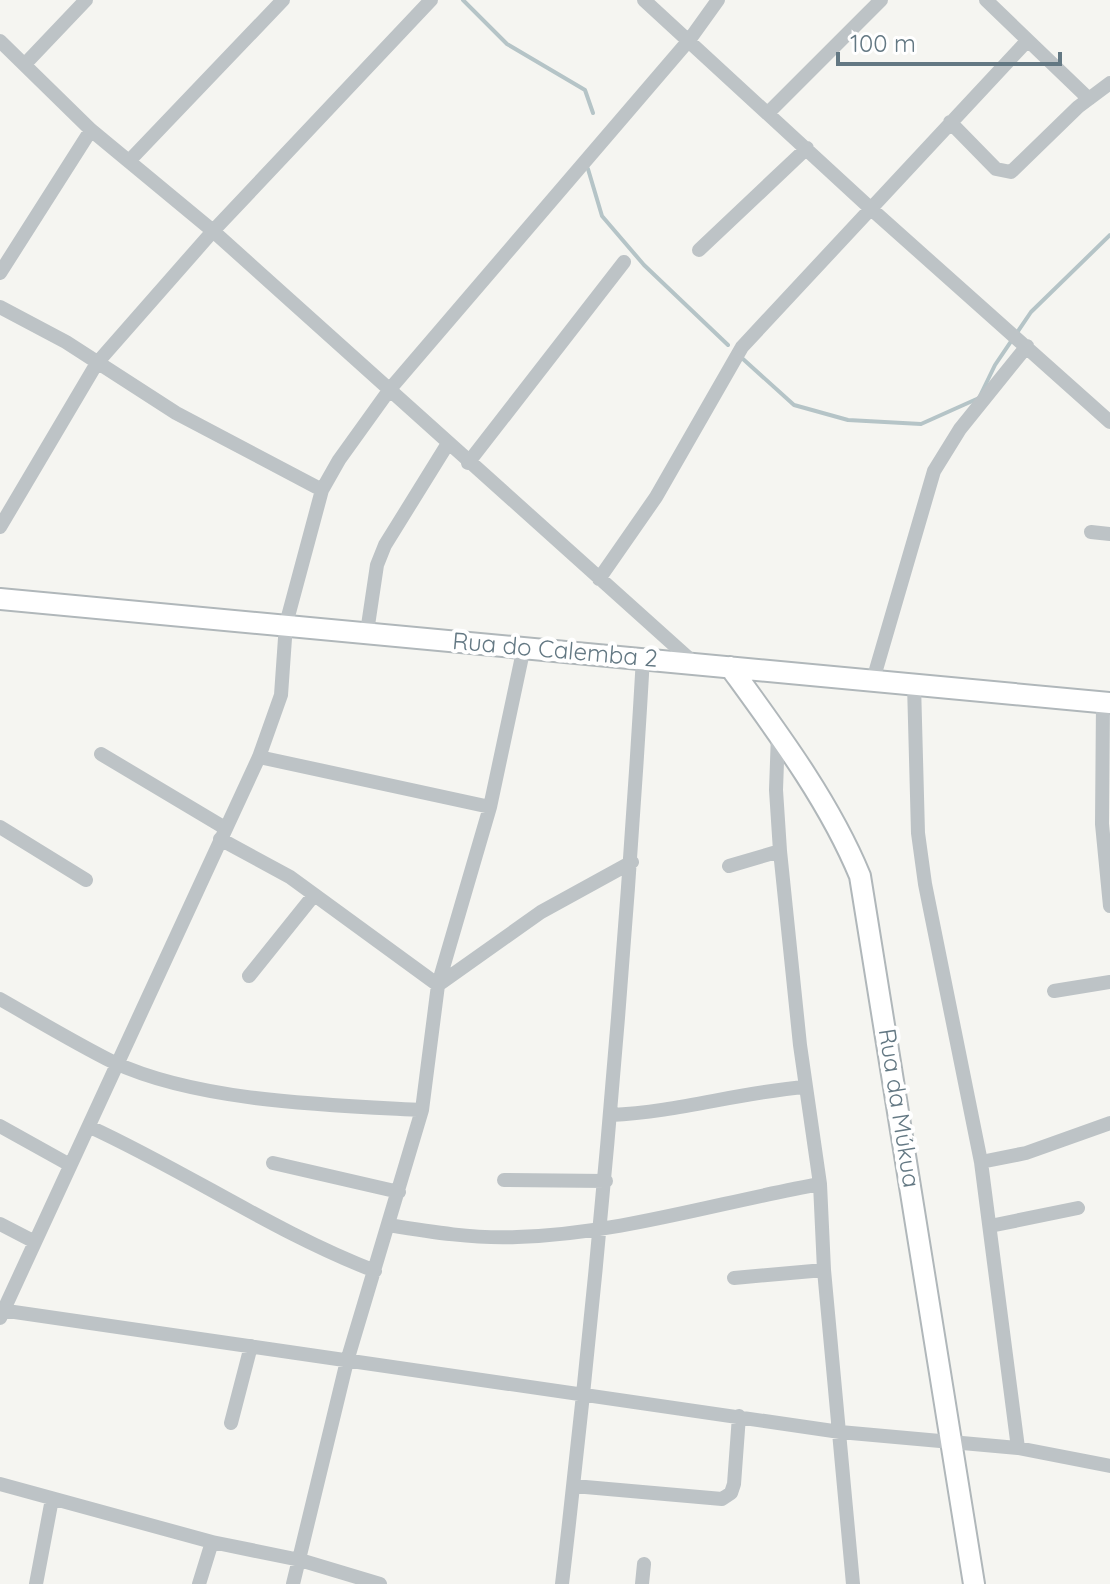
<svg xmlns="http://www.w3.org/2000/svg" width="1110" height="1584" font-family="Quicksand,sans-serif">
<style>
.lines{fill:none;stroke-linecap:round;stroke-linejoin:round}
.stream{stroke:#b5c4c7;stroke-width:4}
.secondary-casing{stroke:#b0b7ba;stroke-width:24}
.street{stroke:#bdc3c6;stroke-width:14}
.secondary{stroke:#fff;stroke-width:20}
.labels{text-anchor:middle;stroke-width:8;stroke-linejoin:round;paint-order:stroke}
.street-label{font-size:24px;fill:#637883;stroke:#fff}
</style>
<rect width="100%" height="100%" fill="#f5f5f1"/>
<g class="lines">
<path class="stream" d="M463,0L507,44L585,90L593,113
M588,169L602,216L644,265L728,345
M743,359L794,405L848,420L921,424L979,398L995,365L1031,312L1110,235"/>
<defs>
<path id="secondary" d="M0,599L1110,703
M730,667C778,733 829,801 860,876L974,1584"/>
</defs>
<use href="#secondary" class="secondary-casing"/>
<path class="street" d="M644,0L869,207L1110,422
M986,0L1089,99
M0,41L91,130L213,231L694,663
M26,63L86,0
M768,113L881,0
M950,122L996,169L1011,172L1078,107L1110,83
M130,160L283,0
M699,250L807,148
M0,273L91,130
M0,307L66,342L176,413L322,490
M468,463L624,262
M0,527L97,363L213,231L431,0
M1091,532L1110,534
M599,579L656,497L742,347L1027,41
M367,632L377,565L385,545L447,445
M873,680L934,471L960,429L1027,346
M914,684L918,833L925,884L981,1162L1018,1448
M1103,702L1102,824L1110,906
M778,734L776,790L780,851L800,1045L820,1184L824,1270L853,1584
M101,754L225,828
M259,757L490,807
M0,827L86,880
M220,839L290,877L438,985L541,912L632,862
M729,866L780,851
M249,976L314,895
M1054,991L1110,982
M0,999C37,1020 75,1043 113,1062C199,1102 328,1105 422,1110
M611,1115C678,1112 740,1092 806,1087
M0,1126L70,1165
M90,1127C188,1172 274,1232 375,1271
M981,1162L1026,1153L1110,1123
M273,1163L399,1192
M504,1180L606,1181
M0,1224L33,1241
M389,1225C431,1232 475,1239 517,1237C619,1234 720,1202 820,1184
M990,1226L1078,1208
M734,1278L824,1270
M0,1310L840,1432L1018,1448L1110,1466
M0,1318L259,757L281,695L286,624L322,490L339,460L390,389L690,39L718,0
M231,1423L251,1346
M0,1484L212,1542L300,1560L380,1584
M574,1486L722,1499L731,1493L734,1484L739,1416
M36,1584L52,1499
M199,1584L212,1542
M293,1584L347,1361L422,1110L438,985L490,807L524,647
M562,1584C598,1276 625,968 643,658
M642,1584L644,1564"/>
<use href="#secondary" class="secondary"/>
</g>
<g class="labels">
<g class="street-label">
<text transform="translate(555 650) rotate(5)" y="8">Rua do Calemba 2</text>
<text transform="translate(899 1108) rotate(81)" y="8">Rua da Múkua</text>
</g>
</g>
<path d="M838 52v12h222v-12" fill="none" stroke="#637883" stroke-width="4"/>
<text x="850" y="52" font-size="24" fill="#637883" stroke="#ffffff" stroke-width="6" paint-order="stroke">100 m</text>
</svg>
